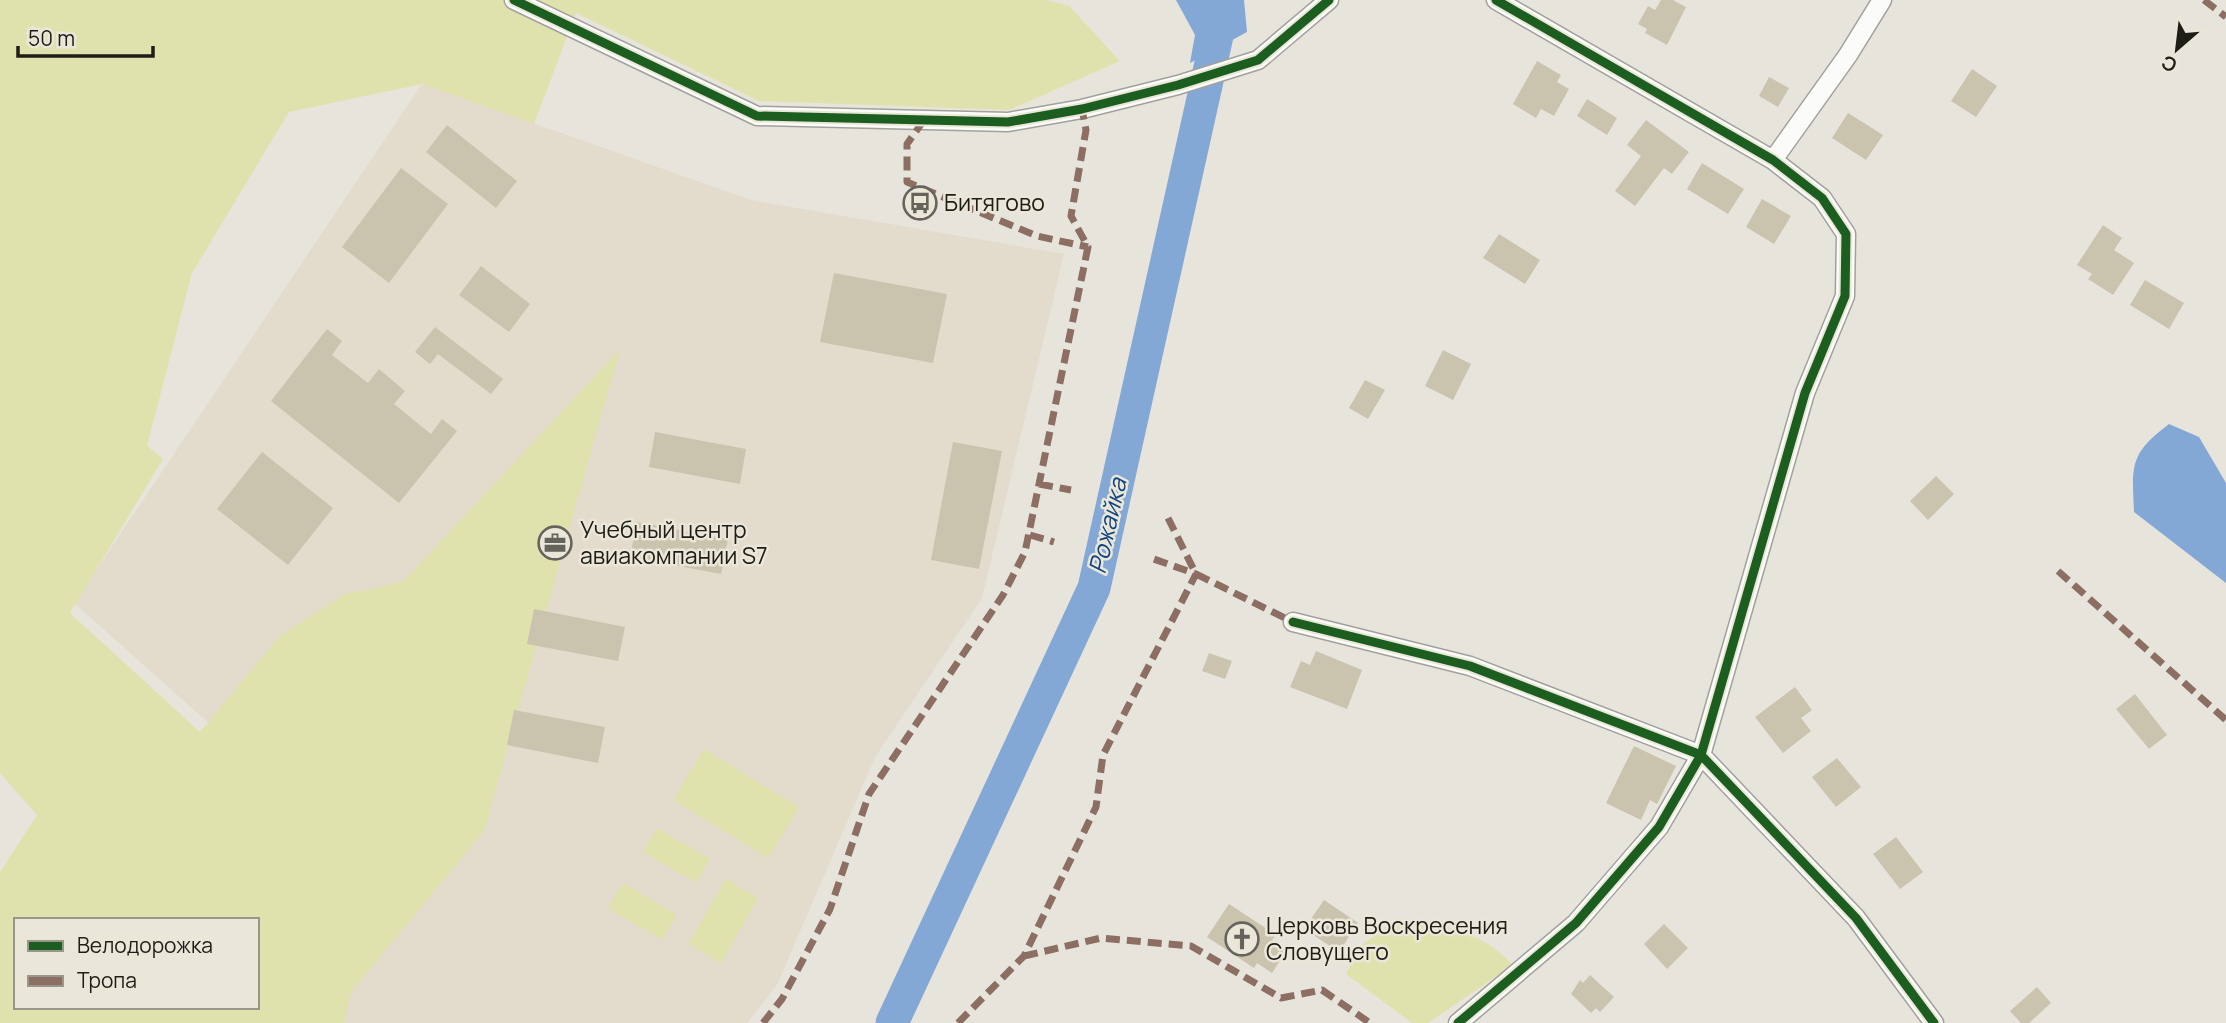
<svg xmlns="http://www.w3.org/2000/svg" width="2226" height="1023" font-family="Manrope,sans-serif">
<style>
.commercial{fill:#e3dbcc}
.green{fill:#e0e2ad;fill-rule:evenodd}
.water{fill:#84a8d5}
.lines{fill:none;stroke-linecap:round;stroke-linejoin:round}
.river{stroke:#84a8d5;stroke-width:33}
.building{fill:#cac4ae}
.minor-casing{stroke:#a3a19c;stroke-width:21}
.minor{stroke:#fbfbfa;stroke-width:18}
.quiet{stroke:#8d6e63;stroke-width:7;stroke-dasharray:14 7;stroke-linecap:butt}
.cycleway-casing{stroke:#ebe7d8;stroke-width:13}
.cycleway{stroke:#1b5e20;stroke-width:9}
.labels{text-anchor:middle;stroke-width:5;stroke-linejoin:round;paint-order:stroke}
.poi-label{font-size:23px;fill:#1e1d17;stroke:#ebe7d8;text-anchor:start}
.water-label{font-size:24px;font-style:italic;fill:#0f4482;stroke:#ebe7d8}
</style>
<rect width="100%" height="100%" fill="#e7e4dc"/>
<path class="commercial" d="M422,84L751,200L1064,254L982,598L875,757L777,985L747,1023H340L341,990L412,904L74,603Z"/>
<path class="green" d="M0,0H1047L1069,6L1120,61L1009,110L759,101L576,13L534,124L422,84L289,112L192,273L147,446L163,459L70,613L200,732L280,636L345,594L403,582L620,349L484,831L351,992L344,1023H0V872L37,815L0,773ZM16,920H257V1007H16Z
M704,749L799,807L768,858L673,800Z
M657,828L710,859L696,883L643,852Z
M726,879L758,898L721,963L688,944Z
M623,883L677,915L662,940L608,908Z
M1396,919C1440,923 1482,931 1513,965L1428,1023H1412L1346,974L1358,948Z"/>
<path class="water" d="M1176,0H1244L1247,32L1190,63L1195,35Z
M2169,424L2199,437L2226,483V583L2134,512C2132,466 2129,454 2169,424Z"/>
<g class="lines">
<path class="river" d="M892,1023L1094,588L1219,27L1202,0"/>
</g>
<path class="building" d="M1661,0H1673L1686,7L1667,45L1645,33L1647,29L1638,24L1648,6L1655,10Z
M1537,61L1561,75L1557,82L1569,89L1554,116L1541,109L1536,118L1513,104Z
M1972,69L1997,86L1976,117L1951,101Z
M1769,77L1789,88L1778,107L1759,96Z
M1587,99L1617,118L1607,135L1577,116Z
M1848,113L1883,135L1866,160L1832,138Z
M1646,120L1689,152L1672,174L1664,168L1635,206L1615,191L1641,156L1627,145Z
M447,125L517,181L496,208L426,152Z
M1702,163L1744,189L1728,214L1687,189Z
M401,168L448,204L389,283L342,247Z
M1762,199L1791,216L1774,244L1746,227Z
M2103,225L2122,238L2114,250L2134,263L2113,295L2088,279L2092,274L2077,265Z
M1499,234L1540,260L1525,284L1483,258Z
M481,266L530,304L509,332L459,295Z
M834,273L947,294L933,363L820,342Z
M2145,280L2184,303L2169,329L2130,305Z
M435,327L503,379L491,394L438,354L430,364L415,352Z
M327,329L342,341L332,355L368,383L379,369L405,391L394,404L431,434L442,419L457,431L399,503L271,401Z
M1443,350L1471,364L1453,400L1425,386Z
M1365,380L1385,390L1368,419L1349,408Z
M655,432L746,449L740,484L649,467Z
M953,442L1002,451L979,569L931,560Z
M262,452L333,508L288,565L217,509Z
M1936,476L1954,494L1928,520L1910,501Z
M637,522L728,539L721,574L630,557Z
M534,609L625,627L618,661L527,644Z
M1316,651L1362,670L1347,709L1290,687L1301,661L1310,665Z
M1209,653L1232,661L1225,679L1202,671Z
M1795,687L1812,710L1801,718L1811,731L1783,753L1755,717Z
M2135,694L2167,735L2149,749L2116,709Z
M514,710L605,727L598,763L507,745Z
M1634,746L1676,766L1657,804L1650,800L1641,820L1606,803Z
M1837,758L1861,787L1836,807L1812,777Z
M1896,837L1923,872L1900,889L1873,854Z
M1324,900L1358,923L1339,952L1304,929Z
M1229,904L1276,935L1272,940L1287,950L1272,973L1257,963L1254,968L1207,937Z
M1664,924L1688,948L1667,969L1644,944Z
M1590,975L1614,997L1600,1012L1596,1008L1591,1013L1571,994L1580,980L1583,983Z
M2037,987L2051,1003L2029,1023H2021L2010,1011Z"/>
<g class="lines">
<defs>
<path id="minor" d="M514,0L757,116L1008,122L1082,109L1178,85L1258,60L1329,0
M1773,160L1848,55L1882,0
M1293,622L1470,666L1701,755L1856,918L1934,1023
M1458,1023L1576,923L1659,827L1701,755L1805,393L1845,296L1846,234L1822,198L1773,160L1496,0"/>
</defs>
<use href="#minor" class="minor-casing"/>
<use href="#minor" class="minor"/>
<path class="quiet" d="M2204,0L2226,17
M924,120L907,144V182L1037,236L1088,247
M1039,484L1071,490
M1168,518L1196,574L1293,622
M1030,535L1054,542
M2058,571L2226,720
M1024,956L1101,938L1191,946L1281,998L1322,990L1370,1023
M763,1023L782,999L830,909L869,794L1003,595L1025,552L1088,247L1071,216L1086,130L1082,109
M958,1023L1024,956L1096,807L1103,755L1196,574L1151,558"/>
<defs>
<path id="cycleway" d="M514,0L757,116L1008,122L1082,109L1178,85L1258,60L1329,0
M1293,622L1470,666L1701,755L1856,918L1934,1023
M1458,1023L1576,923L1659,827L1701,755L1805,393L1845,296L1846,234L1822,198L1773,160L1496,0"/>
</defs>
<use href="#cycleway" class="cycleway-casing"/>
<use href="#cycleway" class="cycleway"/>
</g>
<defs>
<symbol id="bus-ring" viewBox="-11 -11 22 22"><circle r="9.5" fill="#ebe7d8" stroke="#64635c" stroke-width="1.5"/><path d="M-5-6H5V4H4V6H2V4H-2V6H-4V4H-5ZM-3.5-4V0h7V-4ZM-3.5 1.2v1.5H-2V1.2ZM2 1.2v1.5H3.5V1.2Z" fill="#64635c"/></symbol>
<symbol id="office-ring" viewBox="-11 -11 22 22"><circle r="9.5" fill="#ebe7d8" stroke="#64635c" stroke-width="1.5"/><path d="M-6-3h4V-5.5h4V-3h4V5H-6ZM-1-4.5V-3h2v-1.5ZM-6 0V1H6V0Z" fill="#64635c"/></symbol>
<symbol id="church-ring" viewBox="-11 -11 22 22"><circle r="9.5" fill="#ebe7d8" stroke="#64635c" stroke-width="1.5"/><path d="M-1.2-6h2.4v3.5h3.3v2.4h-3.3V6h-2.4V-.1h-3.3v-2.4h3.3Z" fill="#64635c"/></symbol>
</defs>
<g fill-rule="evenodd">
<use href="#bus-ring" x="901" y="184" width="38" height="38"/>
<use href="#office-ring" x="536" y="524" width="38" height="38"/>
<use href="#church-ring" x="1223" y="920" width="38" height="38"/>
</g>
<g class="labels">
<g class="poi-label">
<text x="944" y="211">Битягово</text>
<text x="580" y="538">Учебный центр<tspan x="580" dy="26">авиакомпании S7</tspan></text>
<text x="1266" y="934">Церковь Воскресения<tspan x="1266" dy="26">Словущего</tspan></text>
</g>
<g class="water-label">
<text transform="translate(1108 526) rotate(-77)" y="8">Рожайка</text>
</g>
</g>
<rect x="14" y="918" width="245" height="91" fill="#ebe7d8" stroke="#99968b" stroke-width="2"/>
<rect x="28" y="941" width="35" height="10" fill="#1b5e20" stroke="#99968b" stroke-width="2"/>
<text x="77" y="953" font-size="21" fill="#1e1d17">Велодорожка</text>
<rect x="28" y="976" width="35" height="10" fill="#8d6e63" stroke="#99968b" stroke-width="2"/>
<text x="77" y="988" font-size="21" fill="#1e1d17">Тропа</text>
<g transform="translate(2177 49) rotate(208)" stroke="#ebe7d8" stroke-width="5" paint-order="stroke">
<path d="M0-5L12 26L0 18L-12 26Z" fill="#1e1d17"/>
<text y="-10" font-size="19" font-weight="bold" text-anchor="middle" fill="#1e1d17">С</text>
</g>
<path d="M18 46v10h135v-10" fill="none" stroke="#1e1d17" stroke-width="3.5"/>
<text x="28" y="46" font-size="21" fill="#1e1d17" stroke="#ebe7d8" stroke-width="5" paint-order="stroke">50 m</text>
</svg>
